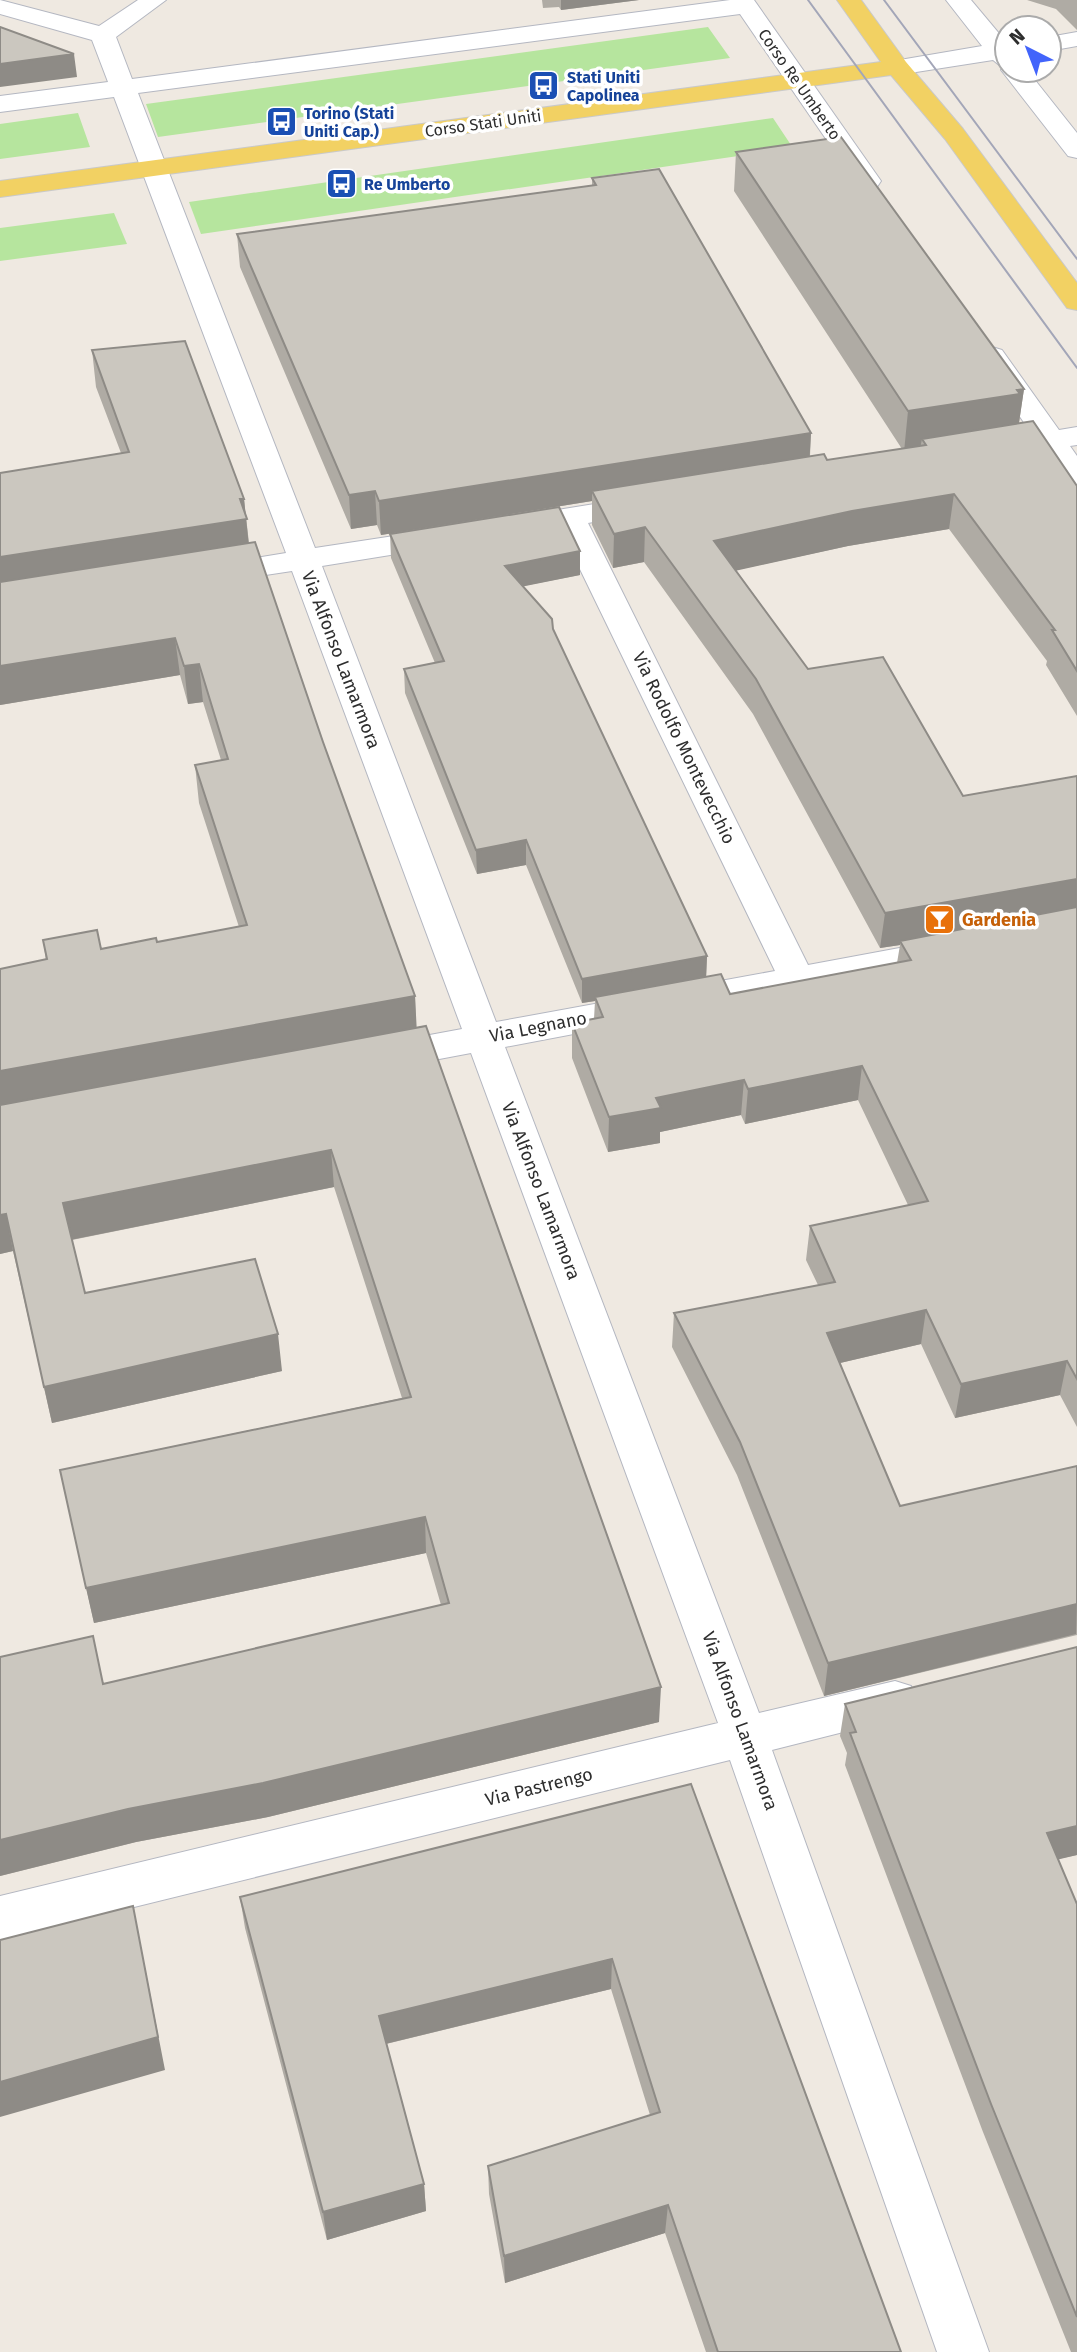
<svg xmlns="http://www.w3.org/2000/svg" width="1077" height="2352" font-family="'Fira Sans',sans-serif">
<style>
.green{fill:#b6e59e}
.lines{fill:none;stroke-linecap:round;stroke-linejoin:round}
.minor-casing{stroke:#b4b7c1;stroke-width:2}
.major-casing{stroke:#c9c9c9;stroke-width:2}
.minor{fill:#fff;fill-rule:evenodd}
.major{fill:#f2d163;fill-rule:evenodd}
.tram{stroke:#a3a6b8;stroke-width:2}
.wall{fill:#afaba4}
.shaded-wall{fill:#8e8b86}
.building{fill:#cbc7bf;stroke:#8e8b86;stroke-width:2}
.labels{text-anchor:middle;stroke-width:7;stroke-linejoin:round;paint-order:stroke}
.far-transit-label{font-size:16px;font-weight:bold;fill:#164399;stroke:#fff;text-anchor:start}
.far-street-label{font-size:16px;fill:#2e2e2e;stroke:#fff}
.street-label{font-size:18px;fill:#2e2e2e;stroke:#fff}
.food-label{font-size:18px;font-weight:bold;fill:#c56008;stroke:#fff;text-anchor:start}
</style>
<rect width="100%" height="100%" fill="#efe9e1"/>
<path class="green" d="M708,27L730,58L158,137L146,104Z
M78,113L90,147L0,159V124Z
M773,118L793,148L201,234L189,202Z
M114,213L127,244L0,261V228Z"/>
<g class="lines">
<defs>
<path id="minor" d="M0,0L99,26L138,0H166L116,37L132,79L730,0H754L881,181L877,187L868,189L859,187L740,14L138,93L315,548L440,529L451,531L455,538L451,545L440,547L322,566L496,1022L775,971L560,528L514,535L503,533L499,526L503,519L514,517L644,496L655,499L659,505L655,511L588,523L808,965L948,939L961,942L966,951L961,960L948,963L505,1047L759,1713L895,1681L911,1686L917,1700L911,1714L895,1719L772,1750L989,2352H937L730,1760L0,1940V1896L718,1723L471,1053L381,1070L368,1066L362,1057L368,1048L381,1044L462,1029L292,571L213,583L202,581L197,574L202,567L213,565L286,553L114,97L0,112V96L108,82L92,40L0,14Z
M946,0H971L1007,43V70H1027L1077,133V158L1068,156L1005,75L1001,70L1003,68L993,60L897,75L888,72L884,67L888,62L982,46Z
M1077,32V46L1049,51V37Z
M992,347L1002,350L1059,430L1077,427V445L1070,446L1077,456V486L1066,483L1043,450L994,457L983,454L979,448L983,442L1032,434L978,356L982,350Z"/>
<path id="major" d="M837,0H861L906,62L963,129L1077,283V310L1067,308L945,139L891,75L0,197V181L881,62Z"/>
</defs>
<use href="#minor" class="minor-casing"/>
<use href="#major" class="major-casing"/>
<use href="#minor" class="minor"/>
<use href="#major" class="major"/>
<path class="tram" d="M808,0L1077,368
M884,0L1077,259"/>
</g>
<path class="wall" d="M542,0H639L561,10L559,7L543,8Z
M1027,0H1077V30L1056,9Z
M736,152L1024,389L1019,423L1077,486V716L1046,665L1047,661L949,529L848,546L736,570L808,669L963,796L1077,776V1427L1060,1395L955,1418L921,1344L840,1363L900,1506L1077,1466V1635L824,1696L737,1475L672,1347L674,1313L818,1285L806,1260L810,1226L908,1205L858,1100L745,1124L741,1115L660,1132V1143L608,1152L572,1058V1023L594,1019L595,1001L582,1003L526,865L477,874L405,693L404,669L435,663L391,558L390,534L580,575L523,586L553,629L707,956L706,977L730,994L897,963L900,945L880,948L753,714L644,562L613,568L592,525V501L381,535L377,525L351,529L240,267L237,234L592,186V178L811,433L810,456L827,460L902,449L734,191Z
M92,350L244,499L249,543L415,996L416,1028L659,1722L268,1817L136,1842L0,1876V1657L103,1684L441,1605L426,1553L94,1623L60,1470L402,1398L334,1187L72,1240L85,1293L282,1371L52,1423L13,1251L0,1254V969L46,960L43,940L101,949L157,942L239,927L199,803L195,765L221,760L203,702L188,704L180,675L0,705V473L121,453L96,387Z
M1077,1647V1855L1058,1859L1077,1904V2352H1071L983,2132L845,1765L847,1753L840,1736L845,1704Z
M691,1784L901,2352H706L665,2233L505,2283L489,2194L488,2166L650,2115L611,1989L386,2044L424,2184L426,2211L327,2240L245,1928L240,1897Z"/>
<path class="shaded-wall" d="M561,0H639L561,10Z
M74,54L77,77L0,87V64Z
M1024,389L1018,429L926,445L922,439L920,449L904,452L908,411Z
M811,433L809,467L592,491V501L381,535L379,501Z
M375,491L377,525L351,529L349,495Z
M954,494L949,529L848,546L712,576L714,541L852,511Z
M244,499L250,556L0,595V557Z
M645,527L644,562L613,568L614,534Z
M580,551V575L505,590V566Z
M175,638L180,675L0,705V666Z
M199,664L203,702L188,704L184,666Z
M526,840V865L477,874L476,850Z
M1077,879V910L900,941V945L880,948L885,913Z
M707,956L706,980L595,997V1001L582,1003V979Z
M415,996L417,1034L0,1110V1071Z
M862,1066L858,1100L745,1124L748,1089Z
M744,1080L741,1115L660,1132V1143L608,1152L609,1117L656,1098Z
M331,1150L334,1187L70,1240L63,1203Z
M6,1214L13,1251L0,1254V1215Z
M926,1310L921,1344L823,1367L827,1333Z
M278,1334L282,1371L52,1423L44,1387Z
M1067,1361L1060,1395L955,1418L961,1384Z
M425,1517L426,1553L94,1623L86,1588Z
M1077,1604L1076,1634L824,1696L828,1663Z
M661,1687L659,1722L268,1817L136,1842L0,1876V1840L128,1809Z
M1077,1826V1855L1039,1864L1047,1833Z
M133,1906L165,2070L0,2117V2082Z
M612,1959L611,1989L381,2045L379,2016Z
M424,2184L426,2211L327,2240L323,2212Z
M668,2205L665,2233L505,2283L504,2256Z"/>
<path class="building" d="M0,27L74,54L0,64Z
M841,137L1024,389L1017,390L1020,394L908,411L736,152Z
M659,169L811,433L379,501L375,491L349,495L237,234L596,185L592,178Z
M185,341L244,499H240L247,519L0,557V473L129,452L92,350Z
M1033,421L1077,486V671L1052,630H1055L954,494L852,511L714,541L808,669L883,657L963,796L1077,776V879L885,913L756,679L645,527L614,534L592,491L824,454L827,460L926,445L922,439Z
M559,507L580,551L505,566L552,619L553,629L707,956L582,979L526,840L476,850L404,669L444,661L390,534Z
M255,542L323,742L415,996L0,1071V969L47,959L43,940L97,930L101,949L156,938L157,942L247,925L195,765L228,759L199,664L184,666L175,638L0,666V582Z
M1077,907V1379L1067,1361L961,1384L926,1310L827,1333L900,1506L1077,1466V1604L828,1663L740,1442L674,1313L835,1282L810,1226L928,1201L862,1066L748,1089L744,1080L656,1098L661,1108L609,1117L572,1023L603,1017L595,997L721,974L730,994L911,960L900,941Z
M426,1026L661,1687L263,1783L128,1809L0,1840V1657L93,1636L103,1684L449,1603L425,1517L86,1588L60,1470L411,1397L331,1150L63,1203L85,1293L255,1259L278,1334L44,1387L6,1214L0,1215V1105Z
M1077,1647V1826L1047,1833L1077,1904V2317L991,2104L850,1733L856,1732L845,1704Z
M691,1784L901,2352H718L668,2205L504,2256L488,2166L660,2112L612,1959L379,2016L424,2184L323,2212L240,1897Z
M133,1906L158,2037L0,2082V1940Z"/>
<defs>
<symbol id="bus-square" viewBox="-11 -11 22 22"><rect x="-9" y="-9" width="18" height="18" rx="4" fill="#1a4fb4" stroke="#fff"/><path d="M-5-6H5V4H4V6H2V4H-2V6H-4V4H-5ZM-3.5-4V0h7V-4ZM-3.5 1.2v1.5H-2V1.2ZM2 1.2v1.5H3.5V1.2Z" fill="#fff"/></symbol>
<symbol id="bar-square" viewBox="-11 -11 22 22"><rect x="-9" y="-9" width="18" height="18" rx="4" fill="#e8710a" stroke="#fff"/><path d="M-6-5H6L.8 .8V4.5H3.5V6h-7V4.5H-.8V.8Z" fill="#fff"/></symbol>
</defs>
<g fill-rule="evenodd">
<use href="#bus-square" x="526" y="68" width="35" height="35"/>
<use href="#bus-square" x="264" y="104" width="35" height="35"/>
<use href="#bus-square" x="324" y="166" width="35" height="35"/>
<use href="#bar-square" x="922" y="902" width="35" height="35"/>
</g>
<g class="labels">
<g class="far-transit-label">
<text x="567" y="83">Stati Uniti<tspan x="567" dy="18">Capolinea</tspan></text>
<text x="304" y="119">Torino (Stati<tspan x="304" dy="18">Uniti Cap.)</tspan></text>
<text x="364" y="190">Re Umberto</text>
</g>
<g class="far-street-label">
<text transform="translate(800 84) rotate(55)" y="6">Corso Re Umberto</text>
<text transform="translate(483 123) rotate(-8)" y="6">Corso Stati Uniti</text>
</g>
<g class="street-label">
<text transform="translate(341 660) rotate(69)" y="6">Via Alfonso Lamarmora</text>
<text transform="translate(684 748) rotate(64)" y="6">Via Rodolfo Montevecchio</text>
<text transform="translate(538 1027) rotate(-11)" y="6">Via Legnano</text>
<text transform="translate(541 1191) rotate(69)" y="6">Via Alfonso Lamarmora</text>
<text transform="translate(740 1721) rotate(70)" y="6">Via Alfonso Lamarmora</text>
<text transform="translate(539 1787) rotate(-14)" y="6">Via Pastrengo</text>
</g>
<g class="food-label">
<text x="962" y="926">Gardenia</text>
</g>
</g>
<g transform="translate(1028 49) rotate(318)"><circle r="33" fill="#ffffff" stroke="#ababab" stroke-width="2"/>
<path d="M0-5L12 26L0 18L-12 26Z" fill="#4264fb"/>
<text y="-10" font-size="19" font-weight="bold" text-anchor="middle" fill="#2e2e2e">N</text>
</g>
</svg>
